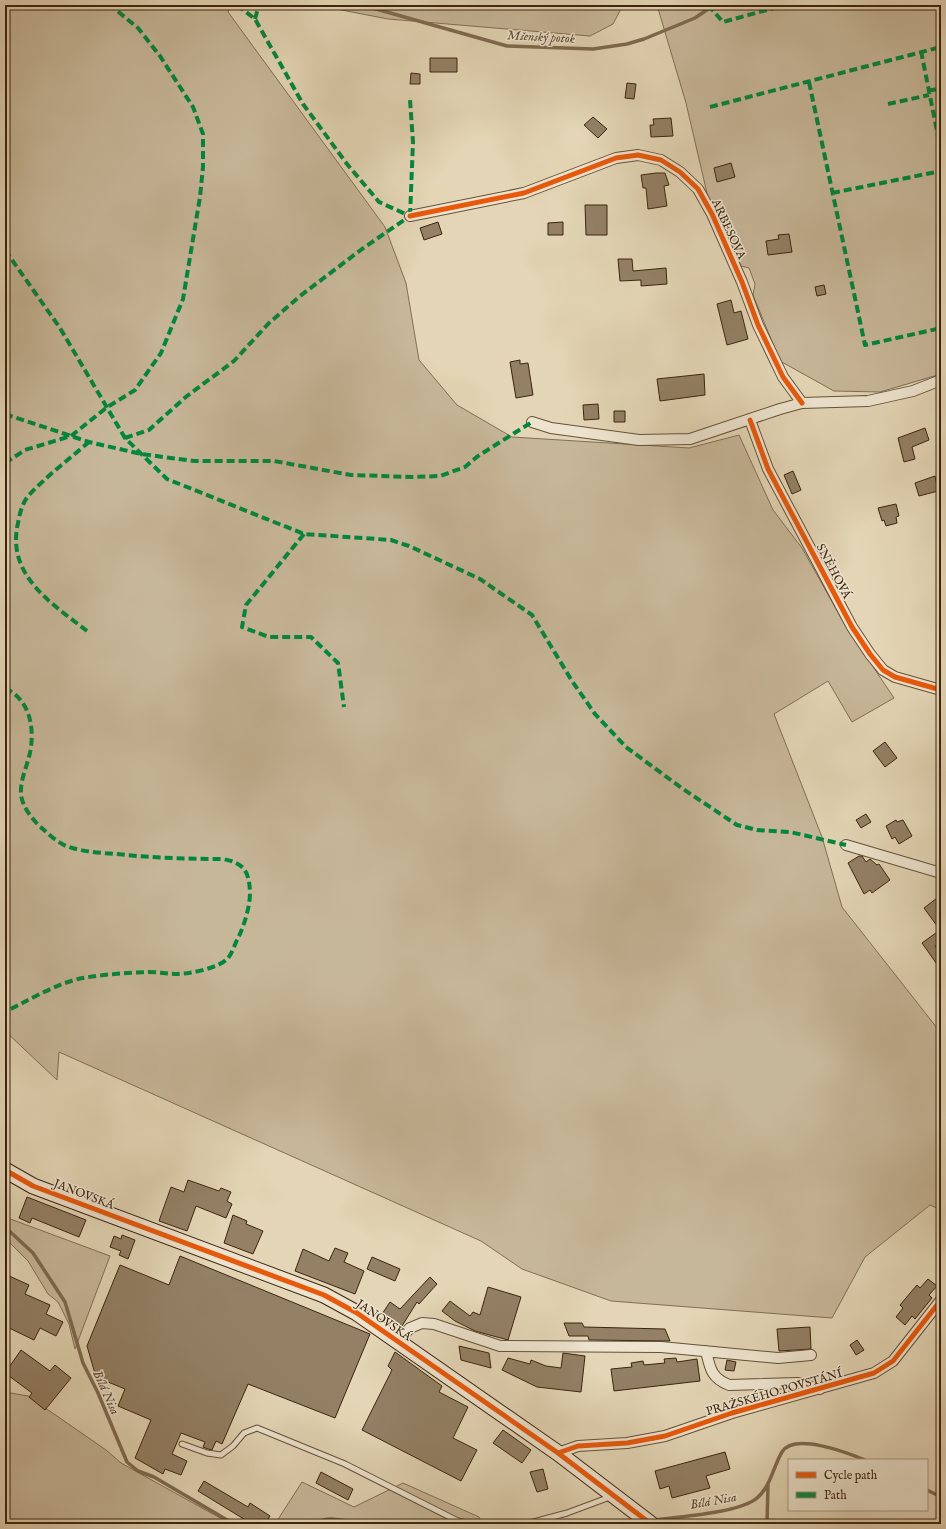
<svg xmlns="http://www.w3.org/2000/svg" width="946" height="1529" font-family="'IM FELL English',serif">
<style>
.green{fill:#c7b799;stroke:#826e54}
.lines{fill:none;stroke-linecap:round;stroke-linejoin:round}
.stream{stroke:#7e6a51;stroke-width:3.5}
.building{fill:#938065;stroke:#3c240f}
.lane-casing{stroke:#665038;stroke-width:7}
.street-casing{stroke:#665038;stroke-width:12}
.secondary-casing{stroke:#3c240f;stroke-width:17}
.lane{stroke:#ede4cf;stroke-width:5}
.street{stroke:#ede4cf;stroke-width:10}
.secondary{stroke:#ede4cf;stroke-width:15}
.quiet{stroke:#00873e;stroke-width:4;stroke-dasharray:8 4;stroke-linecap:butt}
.cycleway-casing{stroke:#ede4cf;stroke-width:8}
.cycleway{stroke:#e8590c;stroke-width:5}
.labels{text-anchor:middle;stroke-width:3;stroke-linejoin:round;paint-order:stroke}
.street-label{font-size:12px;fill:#3c240f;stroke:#ede4cf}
.water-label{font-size:13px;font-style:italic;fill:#5d4730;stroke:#ede4cf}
</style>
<rect width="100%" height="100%" fill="#e3d5b5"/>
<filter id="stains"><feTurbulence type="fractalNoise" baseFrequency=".005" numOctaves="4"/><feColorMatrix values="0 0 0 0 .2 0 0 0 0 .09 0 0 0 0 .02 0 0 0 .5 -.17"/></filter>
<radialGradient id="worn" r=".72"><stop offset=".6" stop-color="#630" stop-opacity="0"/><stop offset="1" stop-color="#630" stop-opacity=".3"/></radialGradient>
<path class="green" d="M5,5H232L228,12L385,227L406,283L419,360L457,405L512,437L689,448L739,435L773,510L802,548L845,625L894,698L852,722L828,681L774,714L822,837L842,907L941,1033V1210L930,1205L865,1257L832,1318L611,1301L522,1269L481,1241L59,1052L57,1080L5,1031Z
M263,5H623L613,24L590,36L388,19L326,7L271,9Z
M657,5H941V374L880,392L834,391L780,361L753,295L755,284L749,268L741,266L709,202L686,103Z
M5,1217L110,1256L75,1349L69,1324L58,1302L48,1294L28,1261L5,1238Z
M5,1392L28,1396L106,1450L121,1463L231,1524H5Z
M302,1482L354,1507L403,1483L479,1517L483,1524H275Z"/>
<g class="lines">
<path class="stream" d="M362,5L507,46L593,49L627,44L644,39L695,18L714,5
M5,1227L33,1253L65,1302L83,1363L98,1393L127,1462L138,1471L154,1477L234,1524
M927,1490L941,1497
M653,1520C677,1517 740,1513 757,1498C771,1486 773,1467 782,1452C794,1432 848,1453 865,1460
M313,1524C325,1517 342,1518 354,1524
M626,1524L641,1522
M767,1524L768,1485"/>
</g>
<path class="building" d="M430,58H457V72H430Z
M411,73L420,74V84H410Z
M627,83L636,84L634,99L625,98Z
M593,117L607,129L598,138L584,125Z
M671,118L673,136L651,137L650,125H654L653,119Z
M731,163L735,177L717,182L714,168Z
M656,173H665L669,185L664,186L667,206L648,209L646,188H643L641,175Z
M585,205H607V235H586Z
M438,222L442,234L424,240L420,228Z
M563,222V235H548V223Z
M789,234L792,252L768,255L766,241L779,239L778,235Z
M618,259H632L633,271L666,268L667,284L641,286V280L620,281Z
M824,285L826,294L817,296L815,287Z
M731,300L734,313L741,311L748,339L727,345L717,304Z
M520,360V364L528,363L533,395L516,398L510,362Z
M704,374L705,395L660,401L657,379Z
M598,404L599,419L584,420L583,405Z
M614,411H625V422H614Z
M925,428L929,440L912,447L915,459L904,462L898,438Z
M793,471L801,490L792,494L784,475Z
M935,476L938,491L919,496L915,483Z
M896,504L899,516L896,517L897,523L886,526L884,520L882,521L878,508Z
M885,742L897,758L885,767L873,751Z
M866,814L871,822L861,828L856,820Z
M896,820L897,822L903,820L912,836L899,844L895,837L892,839L886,826Z
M859,856H862L866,862L870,859L877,865L879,864L890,880L872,893L870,890L864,894L848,863Z
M941,895V943L935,946L941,954V970L922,943L940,930L924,908Z
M188,1180L219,1191L221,1188L231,1192L227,1201L232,1204L226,1218L196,1206L187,1231L159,1221L171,1187L184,1192Z
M27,1197L86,1220L79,1237L32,1218L30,1223L19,1218Z
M233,1215L247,1221L246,1224L263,1231L253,1254L224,1243Z
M122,1235L135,1240L128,1259L119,1255L121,1251L110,1247L114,1236L121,1239Z
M335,1248L348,1253L344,1262L364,1271L355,1294L295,1271L303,1249L329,1261Z
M180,1256L370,1334L335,1418L248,1384L222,1444L216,1441L212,1450L208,1449L203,1447L205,1442L181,1433L172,1454L187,1461L181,1475L165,1469L163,1474L135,1458L151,1420L118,1406L125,1389L96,1377L87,1346L120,1265L169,1285Z
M372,1257L400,1269L395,1281L367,1269Z
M5,1274L29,1285L25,1294L50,1305L46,1314L63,1322L56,1336L40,1328L34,1340L5,1326Z
M430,1277L437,1284L419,1304L417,1302L402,1326L382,1314L390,1302L400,1309Z
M928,1279L937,1286L929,1295L932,1298L915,1319L912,1316L905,1325L896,1317L903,1308L900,1305L917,1285L920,1288Z
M488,1287L521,1297L508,1340L475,1331L455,1321L442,1311L450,1301L470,1316L473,1312L480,1315Z
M564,1323H582L584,1327L665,1329L670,1341L589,1340L588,1336H569Z
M810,1327L811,1349L779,1351L777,1329Z
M857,1340L864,1350L856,1355L850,1345Z
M459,1346L489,1353L491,1368L461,1360Z
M21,1350L50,1371L55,1365L71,1378L45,1410L29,1397L32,1393L5,1373Z
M395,1352L442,1386L439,1392L468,1407L453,1438L477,1450L461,1481L362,1430L392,1370L388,1366Z
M563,1353L585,1356L581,1392L537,1387L502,1370L508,1358L530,1364L531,1360L546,1366L561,1368Z
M676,1358L677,1362L697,1359L700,1381L614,1391L611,1369L632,1367L631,1363L643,1361L644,1365L665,1363L664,1359Z
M727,1360L736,1362L734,1371L725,1370Z
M503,1430L531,1450L522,1463L493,1443Z
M725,1452L730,1469L706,1476L710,1488L672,1498L669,1486L660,1489L655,1471Z
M543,1469L548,1489L537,1492L530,1472Z
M321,1472L353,1489L348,1500L316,1483Z
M204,1481L248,1507L250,1503L270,1516L265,1524H252L198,1491Z"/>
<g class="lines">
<defs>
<path id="lane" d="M182,1444L207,1453L221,1455L233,1446L244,1433L257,1428L345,1464L458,1521L471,1524
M526,1524L567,1513L610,1497"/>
<path id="street" d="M410,216L524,193L616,158L638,155L661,160L680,172L698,189L712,214L742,282L758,325L783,377L802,403
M750,420L768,469L852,627L870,654L883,670L895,677L941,690
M532,422L551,428L639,440L690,439L780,409L802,403L868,401L913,391L941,380
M846,845L941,873
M398,1341L410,1328L422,1323L434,1324L500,1346L661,1347L778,1358L811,1355
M706,1351C710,1368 711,1378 729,1385L798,1383L820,1389
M558,1453L578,1446L627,1443L665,1436L732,1413L874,1373L893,1361L941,1300"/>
<path id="secondary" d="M5,1170L33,1186L324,1295L357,1313L558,1453L651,1524"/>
</defs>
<use href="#lane" class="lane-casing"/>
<use href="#street" class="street-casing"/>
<use href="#secondary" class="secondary-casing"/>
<use href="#lane" class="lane"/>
<use href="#street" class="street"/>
<use href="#secondary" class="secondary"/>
<path class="quiet" d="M237,5L255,19L303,104L347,164L379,202L410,216
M708,5L723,22L785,5
M255,19L259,5
M921,51L941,151
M809,82L865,345L941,328
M928,91L941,88
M888,104L929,95
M710,107L941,47
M832,193L941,171
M410,216L413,142L410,100
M5,250L60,328L125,438L167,479L304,534L391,540L409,546L480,579L532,615L572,681L595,714L626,747L683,789L737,825L757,830L790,832L846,845
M5,414L89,442L141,454L194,461H274L351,475L412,477L440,476L465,467L478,456L532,422
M125,438L149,430L187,396L234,361L268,324L300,296L362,249L410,216
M5,463L25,450L71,436L106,408L135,390L161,353L183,299L200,197L203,167V134L193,107L160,56L138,28L110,5
M304,534L246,605L242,627L269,637H311L338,663L344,707
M87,631C51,603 6,575 18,523C20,513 22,503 29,495C47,476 69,459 89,442
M5,688C28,699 34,723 31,747C29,763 20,778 21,794C22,807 34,822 44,830C51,836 59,844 69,847C84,852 101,853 117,854C152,858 187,859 223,859C244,863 249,871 250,892C250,906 245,923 239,936C235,943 233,952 228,958C220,968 189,974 177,974C168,974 159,972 149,972C127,973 105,974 83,978C59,982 27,1001 5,1012"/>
<defs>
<path id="cycleway" d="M410,216L524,193L616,158L638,155L661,160L680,172L698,189L712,214L742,282L758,325L783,377L802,403
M750,420L768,469L852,627L870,654L883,670L895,677L941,690
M5,1170L33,1186L324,1295L357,1313L558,1453L651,1524
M558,1453L578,1446L627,1443L665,1436L732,1413L874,1373L893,1361L941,1300"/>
</defs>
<use href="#cycleway" class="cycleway-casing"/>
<use href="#cycleway" class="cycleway"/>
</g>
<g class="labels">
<g class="street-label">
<text transform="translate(729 229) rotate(65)" y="4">ARBESOVA</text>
<text transform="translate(834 571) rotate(62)" y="4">SNĚHOVÁ</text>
<text transform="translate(84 1194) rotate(21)" y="4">JANOVSKÁ</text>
<text transform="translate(384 1320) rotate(34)" y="4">JANOVSKÁ</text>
<text transform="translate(774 1392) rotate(-16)" y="4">PRAŽSKÉHO POVSTÁNÍ</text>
</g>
<g class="water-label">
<text transform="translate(541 36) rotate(3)" y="5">Mšenský potok</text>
<text transform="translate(107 1392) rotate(66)" y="5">Bílá Nisa</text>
<text transform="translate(713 1500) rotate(-10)" y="5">Bílá Nisa</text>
</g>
</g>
<rect width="946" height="1529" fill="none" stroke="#e3d5b5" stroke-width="20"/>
<rect x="6" y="6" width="934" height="1517" fill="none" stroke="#3c240f" stroke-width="2"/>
<rect x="10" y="10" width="926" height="1509" fill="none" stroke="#3c240f"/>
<rect x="788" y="1459" width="140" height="52" fill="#ede4cf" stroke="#a69782"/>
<rect x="796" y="1472" width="20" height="6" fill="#e8590c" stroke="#a69782"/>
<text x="824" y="1479" font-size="12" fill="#3c240f">Cycle path</text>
<rect x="796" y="1492" width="20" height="6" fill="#00873e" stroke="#a69782"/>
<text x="824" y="1499" font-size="12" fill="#3c240f">Path</text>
<rect width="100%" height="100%" filter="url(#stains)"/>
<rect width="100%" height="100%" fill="url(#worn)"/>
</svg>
